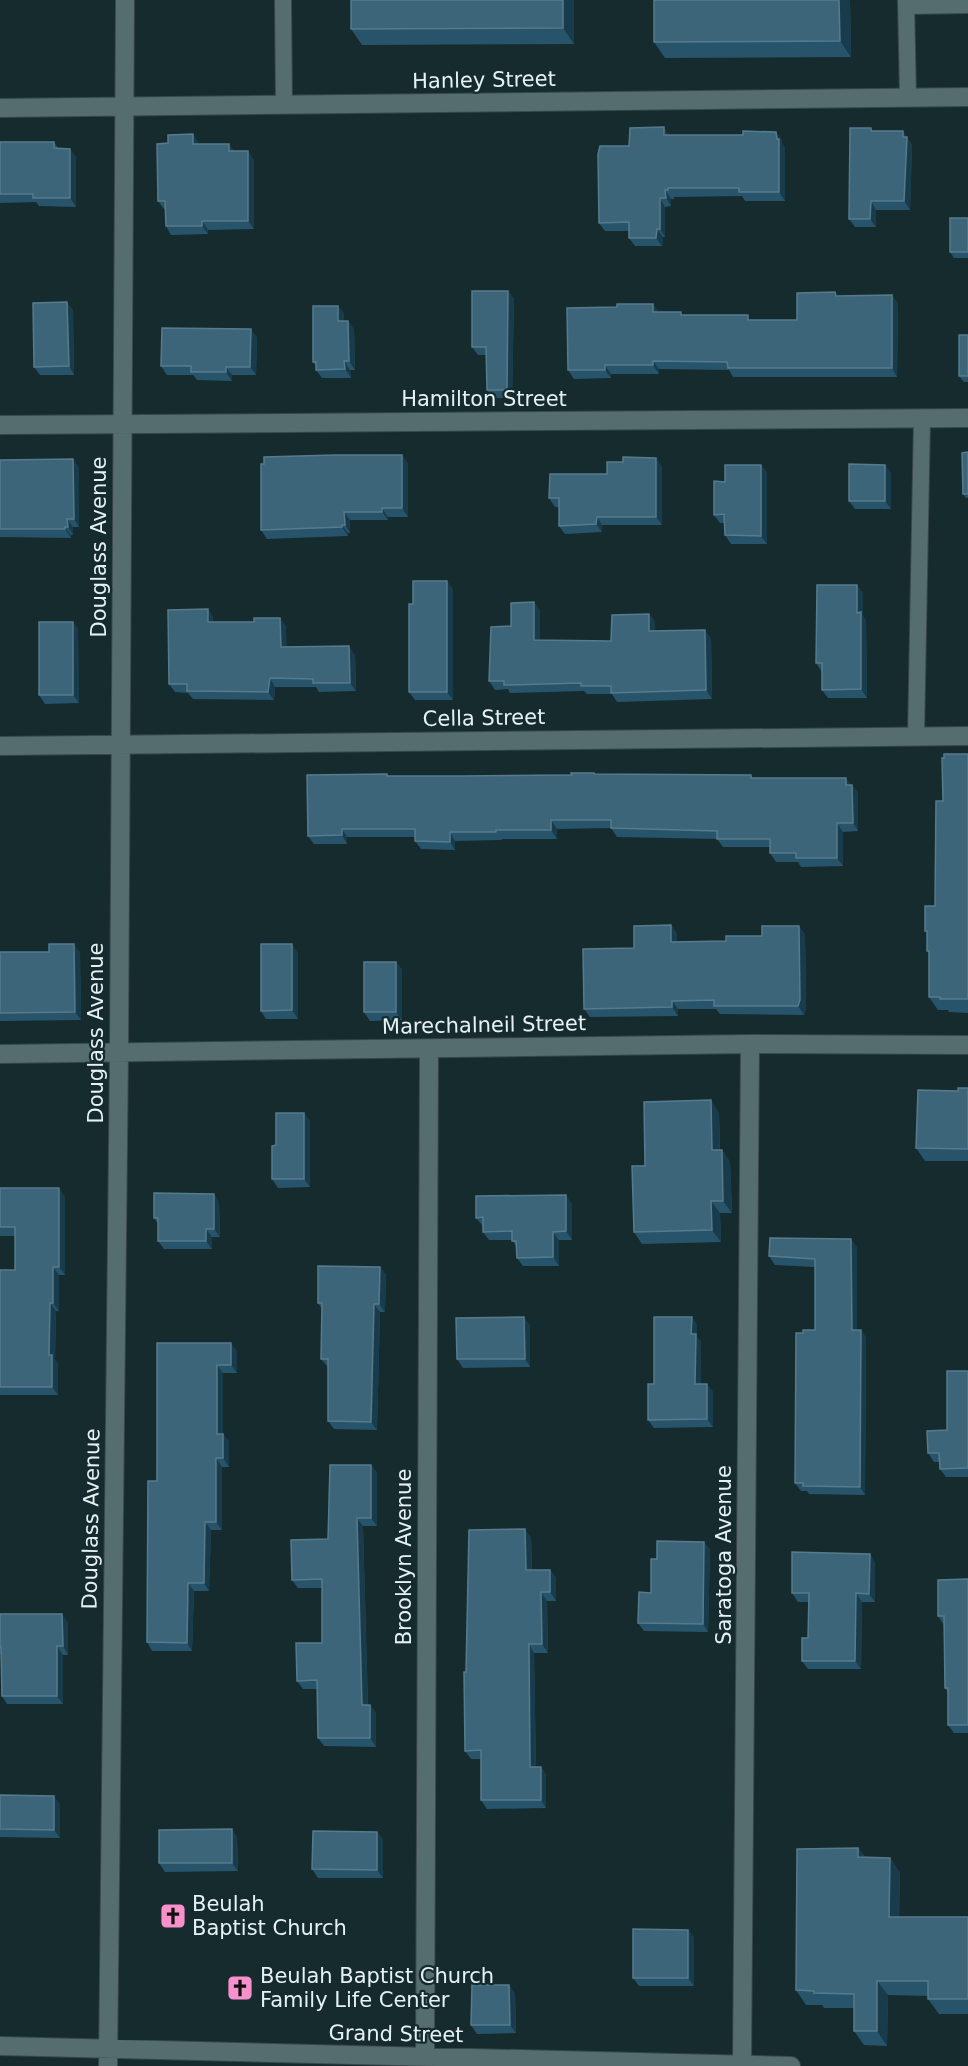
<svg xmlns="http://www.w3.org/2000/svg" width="968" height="2066" font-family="'DejaVu Sans',sans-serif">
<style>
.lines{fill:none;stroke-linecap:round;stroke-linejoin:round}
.lane-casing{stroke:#38484b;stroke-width:18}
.street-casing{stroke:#38484b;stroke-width:20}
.lane{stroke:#566d70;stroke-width:16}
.street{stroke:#566d70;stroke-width:18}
.wall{fill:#27546a}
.shaded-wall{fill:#183c4c}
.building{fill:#3c6579;stroke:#567b8c;stroke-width:1.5}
.labels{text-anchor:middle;stroke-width:4.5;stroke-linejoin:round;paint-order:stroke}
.street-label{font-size:21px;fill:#e5f1f3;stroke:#162b2e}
.poi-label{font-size:21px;fill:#e5f1f3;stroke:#162b2e;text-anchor:start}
</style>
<rect width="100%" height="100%" fill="#162b2e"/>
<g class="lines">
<defs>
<path id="lane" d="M283,0L284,105
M906,0L908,97
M906,6L968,5
M916,736L922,418"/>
<path id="street" d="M0,108L968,97
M0,425L968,418
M0,746L968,736
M0,1054L750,1044L968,1045
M0,2046L791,2066
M108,2066L119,1052L125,0
M425,2066L429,1049
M742,2066L750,1044"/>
</defs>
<use href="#lane" class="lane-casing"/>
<use href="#street" class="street-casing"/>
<use href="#lane" class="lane"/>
<use href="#street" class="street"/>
</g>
<path class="wall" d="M351,0H574V44L362,45L351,29Z
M654,0H850L851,57L665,58L654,42Z
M871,128L873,131H903L912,145L910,210H876V227H855L849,219Z
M669,135L782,140V143L785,148V201H745L742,196L674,197V199H671V206L665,207V237H663L662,246H635L629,238V231H605L599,223Z
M0,142H54L58,148L76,157V207L39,206L36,202L0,203Z
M199,143V144L234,151L254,160V229L208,230V234L171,235L166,226L165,209H164L158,201Z
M968,218V258H954L950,252Z
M508,291L514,299L512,398H493L487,390V355H478L472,347Z
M892,295L898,304L897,377H733L729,370L659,369V374H611V378L574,379L568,370L659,312L683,315L752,320H797L838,296Z
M338,306L344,314V321L354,329L355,370H350L351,378H322L316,370V366L313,362Z
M73,310L74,375H40L34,367Z
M968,335V382H964L959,376Z
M257,337L256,375H232V381L197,380L193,375H167L161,366Z
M968,452V498H966L963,494Z
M402,455L408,464V517H388V520H350V533H348V536L267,539L261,530Z
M73,459L79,468V527H73V535H71V538L0,537V460Z
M761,465L767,473V544H731L725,535L724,523H720L714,515L725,482Z
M885,465L891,473V509H855L849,501Z
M662,466V525H602V532L565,534L559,526V507H555L549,498L607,474Z
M453,589V700H415L409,692L413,604Z
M863,593V616L866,621L867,698H828L822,690V672L816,663Z
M534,602L540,611V640L611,641L649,614L655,622V631L711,638L712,699L617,702L612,694H587L584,691L510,693L508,689L495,690L489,681L511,626Z
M208,609L213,617V622L286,626V647L355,655L356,691L319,692L316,687H275L274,700L193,699L188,693L175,692L169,684Z
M73,622L78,630L79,703L45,704L39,695Z
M968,754V1013L949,1012L948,1010H938L929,997V953L927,951V933L925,931L935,906L943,801Z
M387,774L388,776H463L595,774L751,775L753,778L852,785L858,793V831L843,832V866L801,867L798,862H776L770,853V847H723L717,839L617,837L611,828L557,829V839H502V840L455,841V850L421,849L415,841V837H347V844H314L308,836Z
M671,925L677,934V942L726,941L762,936L805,934L806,1008L804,1015L720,1014L716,1009H678V1016L590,1017L584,1009L634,948Z
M0,952H80L81,1020L0,1021Z
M298,953V1019H266L261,1011Z
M396,962L402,970V1020L370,1021L364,1012Z
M968,1088V1161H925L916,1148L958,1091Z
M304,1113L310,1121V1187L278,1188L272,1179L276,1145Z
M719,1113L720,1150H722L730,1162L732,1213H720L721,1242L642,1244L634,1232L645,1166Z
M0,1188L65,1197V1275H59V1311H56L55,1360L58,1364V1395H0V1270H15V1236H0Z
M219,1202L220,1237H212V1249H164L158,1241V1224L154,1218Z
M572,1204V1240H559V1266H523L517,1258V1247L512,1240H489L483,1232V1226L476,1218Z
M857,1247V1330H861L866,1338L865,1495L809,1494L807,1491H801L795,1483L803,1333L815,1330V1267L775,1265L769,1256Z
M380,1267L386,1275L385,1312H380L377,1430L334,1429L328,1421V1367L321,1359L322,1309L318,1303Z
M692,1317L697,1325V1337L701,1342V1384L713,1392V1427L654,1428L648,1420L654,1384Z
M530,1325V1367L463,1368L457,1359Z
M157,1343L237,1351V1373H223V1434L229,1442V1467H222V1530H211L209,1591H194L192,1651H152L147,1642L157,1467Z
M968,1371V1477H946L940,1469L939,1462H934L928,1453L947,1430Z
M371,1465L377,1473V1526H363L368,1705H370L376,1713V1747L324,1746L318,1738L317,1689H303L297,1681L322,1643V1588H298L292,1580L328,1539Z
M531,1537L532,1570H550L556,1578V1601H547L548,1653H534L536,1767H541L546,1775V1808L487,1809L481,1800V1759H471L465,1751L466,1672Z
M704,1542L710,1550L708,1632L644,1631L638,1623L651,1593L657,1559Z
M870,1554L875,1563V1602H862L861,1669H808L802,1661L808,1638L809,1602H798L792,1593Z
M968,1579V1733H954L948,1725V1692L945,1688L944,1625L938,1616Z
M0,1614L68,1622V1655H63V1704H7L2,1696L1,1655H0Z
M0,1795L60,1804V1838L0,1837Z
M377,1832L383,1840V1878H318L312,1869Z
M237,1837L238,1871L165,1872L159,1863Z
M858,1848L865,1857L890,1858L900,1873L899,1917H968V2014H939L928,1999V1996L888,1995L887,2046L864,2045L854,2031V2008H824L822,2005H806L796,1990Z
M688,1930L694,1938V1986H639L633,1978Z
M509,1985L515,1994L516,2033L477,2034L471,2025Z"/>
<path class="shaded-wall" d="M563,0H574V44L563,28Z
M839,0H850L851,57L840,41Z
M664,127L670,136L664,135Z
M903,131L912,145L910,210L904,201Z
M776,132L782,140V143L785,148V201L779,192Z
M193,134L199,143V152L193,144Z
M229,144L235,152L229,151Z
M70,149L76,157V207L70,198Z
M248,151L254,160V229L248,221Z
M665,190L671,199V206L666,198Z
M660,198L665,207V237L660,229Z
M871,201L876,210V227L870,219Z
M202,221L208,230V234L202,226Z
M657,229L663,237L662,246L656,238Z
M508,291L514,299L512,398L507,390Z
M892,295L898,304L897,377L892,368Z
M67,302L73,310L74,375L69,366Z
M653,304L659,312H653Z
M338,306L344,314V329L338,321Z
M348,321L354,329L355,370L349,361Z
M251,329L257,337L256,375L250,367Z
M344,361L350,370L351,378L345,369Z
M653,361L659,369V374L653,365Z
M605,365L611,374V378L605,370Z
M226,367L232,375V381L226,372Z
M402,455L408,464V517L402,508Z
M656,458L662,466V525L656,517Z
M73,459L79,468V527L74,519Z
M761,465L767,473V544L761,536Z
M885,465L891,473V509L885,501Z
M382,508L388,517V520L382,512Z
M344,512L350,520V533L345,525Z
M597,517L602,525V532L596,524Z
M67,519L73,527V535L68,527Z
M342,525L348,533V536L342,527Z
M65,527L71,535V538L65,529Z
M447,581L453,589V700L447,692Z
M857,585L863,593V616L866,621L867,698L861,689L857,613Z
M534,602L540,611V649L534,640Z
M208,609L213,617L214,631L208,622Z
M649,614L655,622V639L649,631Z
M280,618L286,626L287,655L281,647Z
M73,622L78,630L79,703L73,695Z
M705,630L711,638L712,699L706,690Z
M349,646L355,655L356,691L350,683Z
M270,678L275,687L274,700L268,692Z
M846,778L852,786L846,785Z
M852,785L858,793V831L853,823Z
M551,820L557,829V839L551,830Z
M837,823L843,832V866L837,858Z
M342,829L347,837V844L342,835Z
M450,832L455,841V850L450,842Z
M671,925L677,934V951L671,942Z
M799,926L805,934L806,1008L804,1015L798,1006Z
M74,944L80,952L81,1020L75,1012Z
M292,944L298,953V1019L292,1010Z
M396,962L402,970V1020L396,1012Z
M672,1001L678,1009V1016L672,1007Z
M711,1100L719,1113L720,1162L712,1150Z
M304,1113L310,1121V1187L304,1179Z
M722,1150L730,1162L732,1213L723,1201Z
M59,1188L65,1197V1275L59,1267Z
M214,1194L219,1202L220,1237L214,1229Z
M566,1195L572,1204V1240L566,1231Z
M711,1201L720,1213L721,1242L712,1230Z
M206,1229L212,1237V1249L206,1241Z
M553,1232L559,1240V1266L553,1257Z
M851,1239L857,1247V1338L852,1330Z
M53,1267L59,1275V1311L53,1303Z
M380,1267L386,1275L385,1312L379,1304Z
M50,1303L56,1311L55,1360L58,1364V1395L52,1387L49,1355Z
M374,1304L380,1312L377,1430L371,1422Z
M524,1317L530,1325V1367L525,1359Z
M692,1317L697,1325V1337L701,1342V1392L695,1384L691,1334Z
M861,1330L866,1338L865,1495L860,1487Z
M231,1343L237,1351V1373L231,1365Z
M217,1365L223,1373V1442L217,1434Z
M707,1384L713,1392V1427L707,1419Z
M223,1434L229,1442V1467L223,1458Z
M216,1458L222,1467V1530L216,1522Z
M371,1465L377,1473V1526L371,1518Z
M357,1518L363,1526L368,1713L362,1705Z
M205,1522L211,1530L209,1591L204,1583Z
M525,1529L531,1537L532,1578L526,1570Z
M704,1542L710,1550L708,1632L703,1624Z
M870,1554L875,1563V1602L869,1594Z
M550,1570L556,1578V1601L550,1592Z
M188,1583L194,1591L192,1651L187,1643Z
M541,1592L547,1601L548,1653L542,1644Z
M856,1593L862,1602L861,1669L855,1661Z
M62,1614L68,1622V1655L63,1646Z
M529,1644L534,1653L536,1775L530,1767Z
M57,1646L63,1655V1704L57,1696Z
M370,1705L376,1713V1747L370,1738Z
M541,1767L546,1775V1808L541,1800Z
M54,1796L60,1804V1838L54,1830Z
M232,1829L237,1837L238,1871L232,1863Z
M377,1832L383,1840V1878L377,1870Z
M858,1848L868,1862L858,1857Z
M890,1858L900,1873L899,1931L889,1917Z
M688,1930L694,1938V1986L688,1978Z
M877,1981L888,1995L887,2046L877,2031Z
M509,1985L515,1994L516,2033L510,2025Z"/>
<path class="building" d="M351,0H563V28L351,29Z
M654,0H839L840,41L654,42Z
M664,127V135H743V131L776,132L777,139H779V192H739V188H668V190H665L666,198H660V229H657L656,238H629V222L599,223L598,154L600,146H629L630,128Z
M850,128H871V131H903V137H907L904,201H871L870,219H849Z
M193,134V144H229V151H248V221H202V226H166L165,201H158L157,144L168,143V135Z
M0,142H54V148L70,149V198H33V194H0Z
M950,218H968V252H950Z
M472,291H508L507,390H487L486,347H472Z
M835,292L836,296L892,295V368H728L727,362L653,361V365H605V370H568L567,308L617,307V304H653V312H681V315H748V320H797V293Z
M67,302L69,366L34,367L33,303Z
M313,306H338V321H348L349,361H344L345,369L316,370V362H313Z
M162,328L251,329L250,367H226V372H191V366H161Z
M959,335H968V376H959Z
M968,452V494H963L962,453Z
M335,455H402V508H382V512H344L345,525H342V527L261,530V464H264V457Z
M623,457L656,458V517H597L596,524L559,526V498H549L550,474H607V462H623Z
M73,459L74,519H67L68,527H65V529H0V460Z
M849,464L885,465V501H849Z
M725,465H761V536L725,535L724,514L714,515V481L725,482Z
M413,581H447V692H409V604H413Z
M817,585H857V613L861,612V689L822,690V663H816Z
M534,602V640L611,641L612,615L649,614V631L705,630L706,690L611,693V686H581V683L504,685V681H489L491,627L511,626V603Z
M208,609V622H254V618H280L281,647L349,646L350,683H313V679L270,678L268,692L187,691V684H169L168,610Z
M39,622H73V695H39Z
M944,754H968V999H940V997H929V951H927V931H925V906H935L936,801H943L942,758H944Z
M571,773H594V774L751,775V778H846V785H852L853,823H837V858H796V853H770V839H717V831L611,828V820H551V830H496V832H450V842L415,841V829H342V835L308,836L307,775L387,774V776H463L572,775Z
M671,925V942L726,941V936H762V926H799L800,1000L798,1006H714V1000L672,1001V1007L584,1009L583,949L634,948V926Z
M49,944H74L75,1012L0,1013V952H49Z
M261,944H292V1010L261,1011Z
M364,962H396V1012H364Z
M958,1088H968V1149L916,1148L918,1090L958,1091Z
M711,1100L712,1150H722L723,1201H711L712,1230L634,1232L632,1166H645L644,1102Z
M276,1113H304V1179H272V1146L276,1145Z
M0,1188H59V1267H53V1303H50L49,1355H52V1387H0V1270H15V1227H0Z
M154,1193L214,1194V1229H206V1241H158V1218H154Z
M566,1195V1231L553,1232V1257L517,1258L516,1241H512V1231L483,1232V1217L476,1218V1196Z
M770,1238L851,1239L852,1330H861L860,1487L803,1486V1483H795L796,1333H803V1330H815V1259L769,1256Z
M318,1266L380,1267L379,1304H374L371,1422L328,1421V1359H321L322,1303H318Z
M524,1317L525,1359H457L456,1318Z
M654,1317H692L691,1334H696L695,1384H707V1419L648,1420V1384H654Z
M157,1343H231V1365H217V1434H223V1458H216V1522H205L204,1583H188L187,1643L147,1642L148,1481H157Z
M947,1371H968V1468L940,1469L939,1453H928L927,1431L947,1430Z
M330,1465H371V1518H357L362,1705H370V1738H318L317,1680L297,1681L296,1643H322V1579L292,1580L291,1540L328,1539Z
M525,1529L526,1570H550V1592H541L542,1644H529L530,1767H541V1800H481V1750L465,1751L464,1672H466L469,1530Z
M657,1541L704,1542L703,1624L638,1623L639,1592L651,1593V1559H657Z
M792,1552L870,1554L869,1594L856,1593L855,1661H802V1638H808L809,1593H792Z
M968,1579V1725H948V1688H945L944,1616H938V1580Z
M0,1614H62L63,1646H57V1696H2L1,1647H0Z
M0,1795L54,1796V1830L0,1829Z
M232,1829V1863H159V1830Z
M313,1831L377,1832V1870L312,1869Z
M858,1848V1857L890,1858L889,1917H968V1999H928V1981H877V2031H854V1994L814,1993V1991L796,1990L797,1849Z
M633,1929L688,1930V1978H633Z
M472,1985H509L510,2025H471Z"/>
<defs>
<symbol id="church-square" viewBox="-11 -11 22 22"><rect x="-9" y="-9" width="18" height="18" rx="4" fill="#f890cc" stroke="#162b2e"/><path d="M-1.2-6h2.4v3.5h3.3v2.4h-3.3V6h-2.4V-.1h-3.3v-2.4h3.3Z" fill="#111"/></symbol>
</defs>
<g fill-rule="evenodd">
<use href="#church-square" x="158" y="1901" width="30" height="30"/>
<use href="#church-square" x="225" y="1973" width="30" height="30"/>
</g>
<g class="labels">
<g class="street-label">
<text transform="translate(484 80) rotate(-1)" y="7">Hanley Street</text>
<text x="484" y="406">Hamilton Street</text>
<text transform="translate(99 547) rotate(-90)" y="7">Douglass Avenue</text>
<text transform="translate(484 718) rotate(-1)" y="7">Cella Street</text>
<text transform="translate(484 1025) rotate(-1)" y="7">Marechalneil Street</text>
<text transform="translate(96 1033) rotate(-90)" y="7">Douglass Avenue</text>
<text transform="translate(91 1519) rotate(-89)" y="7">Douglass Avenue</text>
<text transform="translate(724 1555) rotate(-90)" y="7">Saratoga Avenue</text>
<text transform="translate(404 1557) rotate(-90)" y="7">Brooklyn Avenue</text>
<text transform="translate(396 2034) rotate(1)" y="7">Grand Street</text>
</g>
<g class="poi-label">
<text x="192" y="1911">Beulah<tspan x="192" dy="24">Baptist Church</tspan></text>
<text x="260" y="1983">Beulah Baptist Church<tspan x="260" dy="24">Family Life Center</tspan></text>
</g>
</g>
</svg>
